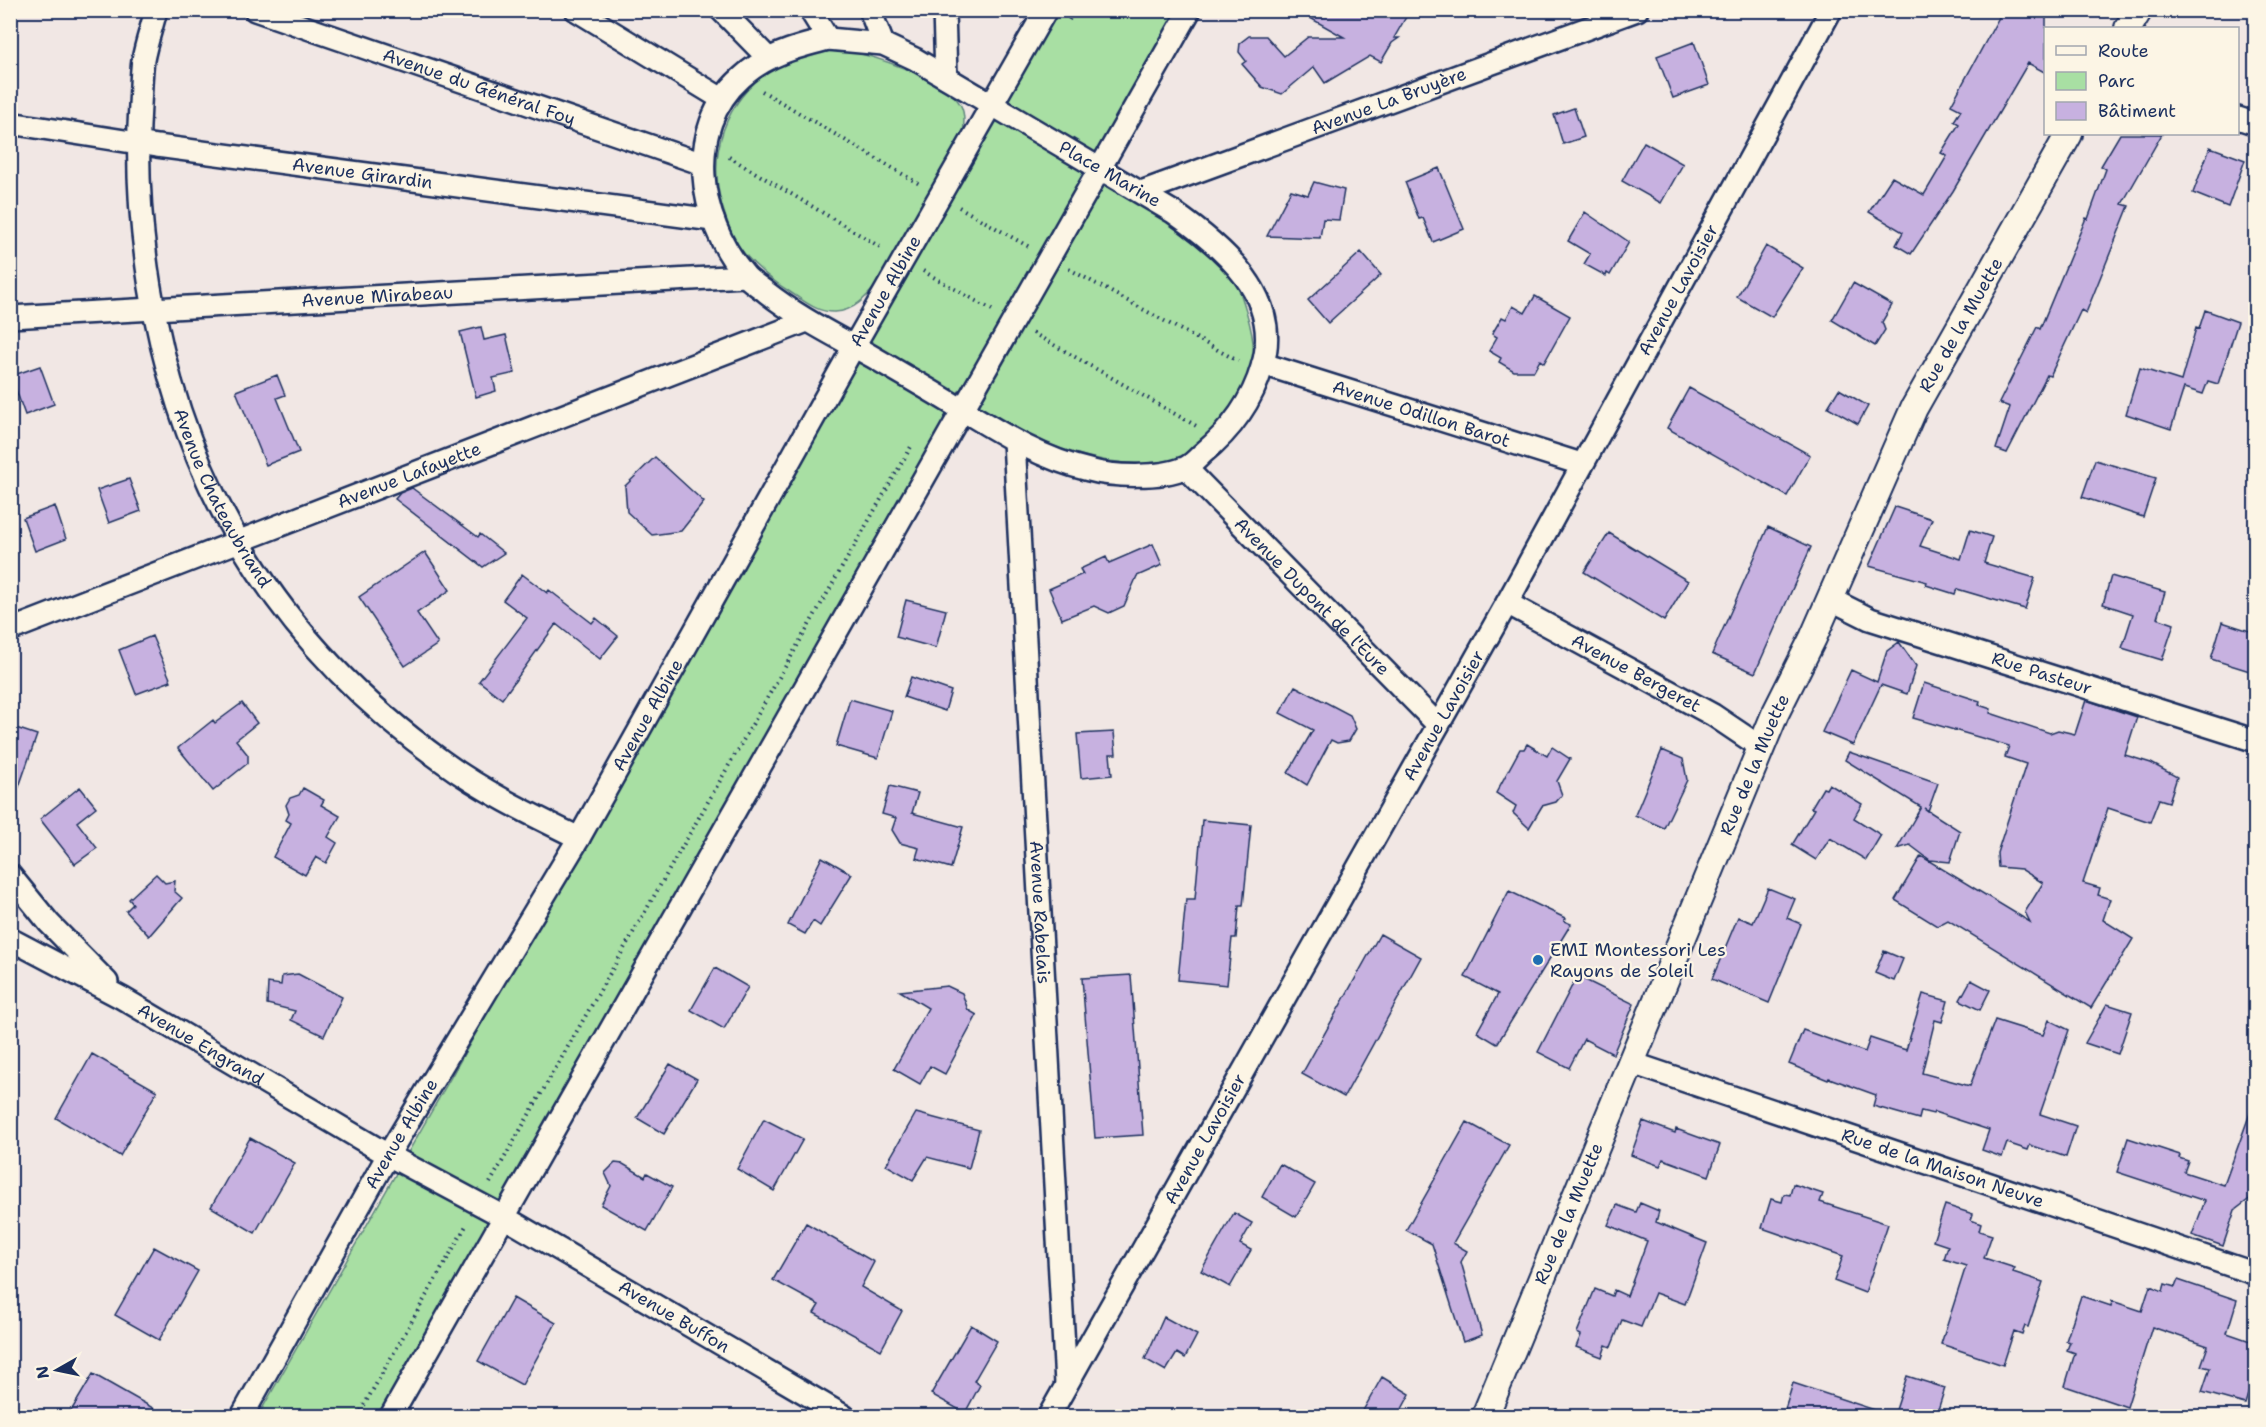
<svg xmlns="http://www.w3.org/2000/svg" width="2266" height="1427" font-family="'Shantell Sans',sans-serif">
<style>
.park{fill:#a8dfa3;stroke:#628780;stroke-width:1.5}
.building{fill:#c7b1e0;stroke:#1b2f5e;stroke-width:1.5}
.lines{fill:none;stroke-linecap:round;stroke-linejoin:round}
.minor-casing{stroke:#1b2f5e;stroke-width:26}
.tertiary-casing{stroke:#1b2f5e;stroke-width:30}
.path{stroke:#1b2f5e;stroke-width:4;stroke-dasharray:1.5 4.5;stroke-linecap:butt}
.minor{stroke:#fcf5e5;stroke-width:21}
.tertiary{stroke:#fcf5e5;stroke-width:26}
.poi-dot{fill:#1f6fb2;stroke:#fcf5e5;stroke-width:2}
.labels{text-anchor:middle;stroke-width:4.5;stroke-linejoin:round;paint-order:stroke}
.street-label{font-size:18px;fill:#1b2f5e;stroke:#fcf5e5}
.poi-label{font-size:18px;fill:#1b2f5e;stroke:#fcf5e5;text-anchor:start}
</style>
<rect width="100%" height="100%" fill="#f1e7e4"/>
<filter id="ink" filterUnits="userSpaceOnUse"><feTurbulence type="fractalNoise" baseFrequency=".0167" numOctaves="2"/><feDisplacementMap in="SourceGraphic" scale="12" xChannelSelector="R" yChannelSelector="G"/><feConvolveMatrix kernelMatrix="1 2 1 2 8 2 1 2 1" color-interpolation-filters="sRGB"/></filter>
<g filter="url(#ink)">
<path class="park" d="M1058,11H1178L378,1416H258Z
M845,50C873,56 940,77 958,101C966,111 964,124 963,136L879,282C867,296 855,311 835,312C818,313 804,301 790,292C770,279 751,264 736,243C732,237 729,226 726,218C703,157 724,94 783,63C801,53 824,52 845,50Z
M1106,182C1147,207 1197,232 1228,269C1240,284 1256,337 1253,356C1247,394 1208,455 1169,461C1102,472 1031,442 976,406Z"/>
<path class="building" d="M1296,10H1410L1394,38H1399L1392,43L1381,62L1370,56L1325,83L1314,67L1282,94L1262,87L1242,64L1246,61L1239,52L1240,43L1249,36H1266L1284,56L1308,37H1344Z
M2003,10H2046V73L2028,63L1953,191L1911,254L1896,245L1903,232L1869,212L1892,177L1924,195L1947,156L1941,153L1959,124L1954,121L1961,110L1951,105Z
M1694,42L1709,85L1673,98L1657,56Z
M1574,108L1584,137L1563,144L1554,115Z
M2120,134H2162L2122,204L2129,206L2086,313L2081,310L2050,376L2047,375L2007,453L1996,449L2010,407L1999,403L2037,327L2040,329L2086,218L2088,219L2106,169L2101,166Z
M1644,142L1683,164L1661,203L1622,181Z
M2210,147L2245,160L2228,207L2193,193Z
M1439,168L1464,229L1433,242L1423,218L1419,219L1405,182Z
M1314,182L1344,190L1339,220L1323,219L1320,238L1267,236L1291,190L1308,195Z
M1585,212L1629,242L1610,275L1607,273L1606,276L1584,264L1590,254L1568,241Z
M1766,246L1803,268L1772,317L1737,297Z
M1361,252L1381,275L1328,323L1308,300Z
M1853,283L1892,305L1882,322L1885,330L1875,346L1832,320Z
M1535,296L1570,316L1544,363L1540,360L1534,371H1514L1499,362L1501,358L1489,351L1497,337L1492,334L1502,317L1506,319L1513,306L1525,313Z
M2205,310L2238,322L2218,384L2208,381L2203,394L2184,388L2171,429L2126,414L2140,368L2181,381L2196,328L2199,329Z
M481,327L484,340L506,335L515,373L493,378L496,391L476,397L460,332Z
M40,366L54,404L25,415L11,376Z
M277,375L285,395L277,398L299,452L266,465L236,391Z
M1689,388L1810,455L1787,496L1667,428Z
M1839,389L1868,406L1858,424L1828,407Z
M655,457L704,502L681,531L652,535L627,512L625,486Z
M2095,460L2156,478L2143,517L2082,497Z
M129,479L141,511L109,523L97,490Z
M412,488L478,537L480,534L504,553L483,567L395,499L400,493Z
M55,506L66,539L35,551L23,518Z
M1895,507L1932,519L1920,546L1961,559L1970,530L1992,537L1984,563L2035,578L2025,609L1957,589L1955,594L1926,585L1927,582L1869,566Z
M1768,527L1811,547L1755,673L1712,654Z
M1609,533L1688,581L1664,621L1584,572Z
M1153,544L1162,565L1137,576L1124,606L1109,613L1094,606L1062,619L1049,589L1083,574L1080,569L1106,557L1109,563Z
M425,552L450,590L417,613L438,644L405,666L359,597Z
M522,574L547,593L549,590L592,623L596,618L618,636L600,659L556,624L502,699L479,681L527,618L503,600Z
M2111,576L2165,592L2157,618L2174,624L2162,660L2122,648L2133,614L2103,604Z
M906,600L946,610L936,648L896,637Z
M2222,622L2256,633V673L2211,659Z
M152,636L171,681L136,694L119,650Z
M1899,642L1916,666L1907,694L1881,685L1853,745L1822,732L1851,670L1877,682L1887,651Z
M911,677L951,691L945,711L904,697Z
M1924,683L1980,701L1979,705L1991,709L1990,713L2050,733L2058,730L2075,734L2086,700L2137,717L2125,755L2151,763L2177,777L2169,802L2159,799L2150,822L2108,808L2083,883L2100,888L2098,895L2110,899L2103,920L2133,939L2091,1008L1948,920L1937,926L1895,900L1921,856L2030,922L2025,912L2043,883L2021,869L1998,867L1997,853L2026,764L2005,757L2009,746L1913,718Z
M1295,686L1350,715L1356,729L1349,741L1337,743L1331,740L1307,785L1288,773L1313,730L1280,713Z
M850,699L892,711L878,758L836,746Z
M242,703L257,723L236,740L248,755V763L213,791L178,748L213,720L215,723Z
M10,726L37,735L14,801L10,800Z
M1114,732L1116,754H1110L1112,775L1081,778L1077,734Z
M1527,744L1547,756L1552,747L1570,759L1557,781L1562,795L1556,802L1542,806L1529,828L1513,813L1516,806L1496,793L1520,749H1524Z
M1662,750L1683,759L1687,780L1664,828L1635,815Z
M1849,752L1938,783L1928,811L1924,808L1960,831L1950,862L1930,860L1910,845L1897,849L1921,807L1845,760Z
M1829,784L1862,804L1854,818L1881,835L1866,860L1830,838L1816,860L1792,845L1814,809L1811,808L1823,788L1826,789Z
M890,786L918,793L912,813L963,827L951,868L916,858L919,848L900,843L892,830L896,818L882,814Z
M80,787L96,807L77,822L97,848L75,864L40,819Z
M303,788L324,800L321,805L340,816L328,837L337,843L326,863L316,857L305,875L273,857L291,823L286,820L289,814L286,805L290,798L299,795Z
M1202,820L1251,825L1243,906H1239L1236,938H1232L1227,985L1178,980L1186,899H1195Z
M822,857L852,874L820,926L813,921L805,934L788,925Z
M156,874L165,883L175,881L174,891L182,898L149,936L126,911L133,904L129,899Z
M1768,888L1795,899L1787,918L1801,924L1769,1003L1712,979L1738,917L1753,923Z
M1509,891L1565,918L1564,921L1571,924L1497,1044L1477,1032L1498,994L1465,977Z
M1380,934L1421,957L1344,1097L1302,1074Z
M1884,951L1903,959L1894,981L1875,973Z
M715,968L748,987L724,1029L691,1010Z
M298,974L342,997L324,1036L291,1020L295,1011L267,1004L268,983L281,985L282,976Z
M1131,975L1143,1135L1095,1138L1082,978Z
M1577,976L1634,1004L1613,1054L1584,1039L1569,1068L1538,1052Z
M1971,980L1990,990L1980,1010L1960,1000Z
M947,986L962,993L968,1010L977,1015L945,1074L930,1066L920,1084L894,1069L928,1008L900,991Z
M1923,994L1948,1001L1942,1022L1935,1020L1922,1073L1970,1086L1995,1020L2043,1035L2049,1020L2069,1030L2040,1114L2076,1126L2066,1157L2030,1145L2028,1150L2007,1143L2002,1157L1982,1150L1989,1130L1934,1112L1933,1114L1921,1111L1919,1119L1873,1106L1876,1095L1829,1078L1828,1080L1789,1064L1803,1030L1865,1052L1870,1038L1906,1050Z
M2107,1004L2132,1012L2118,1054L2085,1043Z
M92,1054L157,1091L120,1156L56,1118Z
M670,1064L697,1079L664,1134L637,1118Z
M2253,1105L2256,1106V1194L2235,1210L2223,1246L2192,1235L2205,1201L2117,1172L2128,1138L2180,1155L2179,1158L2188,1161L2184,1172L2224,1185Z
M916,1113L979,1130L969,1168L927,1157L913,1180L886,1165Z
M764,1119L803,1139L774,1191L737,1169Z
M1643,1121L1675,1133L1676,1129L1720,1145L1709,1176L1663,1159L1660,1166L1631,1155Z
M1467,1122L1509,1145L1453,1243L1467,1251L1461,1262L1482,1335L1463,1342L1432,1244L1406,1230Z
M250,1138L295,1163L255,1233L211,1207Z
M615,1163L623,1164L645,1177L647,1173L672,1187L647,1231L601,1205L611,1186L605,1173Z
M1280,1164L1315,1184L1296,1217L1262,1197Z
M1793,1184L1823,1194L1820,1202L1888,1224L1865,1293L1834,1281L1843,1256L1762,1228L1771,1199L1782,1202L1784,1194L1790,1195Z
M1640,1203L1659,1211L1656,1222L1707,1243L1685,1304L1655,1293L1641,1327L1622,1320L1611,1347L1606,1345L1602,1357L1576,1347L1581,1335L1577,1333L1595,1289L1612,1296L1614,1290L1627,1296L1647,1241L1608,1225L1617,1205L1636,1212Z
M1945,1205L1973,1214L1971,1220L1981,1224L1979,1231L1992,1235L1984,1258L2015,1268L2013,1272L2043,1282L2028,1327L2025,1326L2022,1334L2014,1331L2003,1365L1941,1344L1966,1266L1944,1259L1948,1246L1933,1241Z
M1234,1213L1252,1223L1240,1244L1251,1250L1230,1287L1201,1271Z
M806,1223L874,1262L861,1287L902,1311L881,1350L814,1313L819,1305L773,1280Z
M154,1247L198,1271L159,1340L115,1315Z
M2178,1280L2237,1300L2227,1333L2256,1343V1386L2251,1384L2245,1404L2202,1392L2210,1368L2201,1366L2208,1346L2152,1327L2127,1407L2065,1386L2075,1353L2067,1350L2070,1342L2066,1341L2081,1296L2111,1306L2112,1301L2142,1311L2150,1286L2163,1291L2165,1284L2175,1287Z
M513,1298L556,1323L522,1385L478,1361Z
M1164,1317L1197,1335L1185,1358L1177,1353L1166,1371L1145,1359Z
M971,1325L997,1341L974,1381L980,1385L965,1413L931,1394Z
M93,1374L167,1416H68Z
M1907,1376L1945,1388L1936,1416H1894Z
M1382,1377L1410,1394L1398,1416H1360Z
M1793,1383L1881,1412V1416H1783Z"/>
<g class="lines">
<defs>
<g id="minor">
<path id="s1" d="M156,10C152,27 146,43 143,60C141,74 141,90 140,105C136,168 140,225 150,287C182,486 278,643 442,761C484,792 532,815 579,838"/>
<path id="s2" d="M255,10L703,164"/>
<path d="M576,10L722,99"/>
<path d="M721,10L768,58"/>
<path d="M810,10L828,39"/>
<path d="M870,10L883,44"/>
<path d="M944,10L946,77"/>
<path d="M828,39L883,44L915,59L1173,212C1223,247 1284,297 1262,367C1252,402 1230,431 1202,454C1197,459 1191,466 1184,468C1161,478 1113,477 1089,470C1042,459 1002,434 961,409C932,391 902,374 873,357C836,336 799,318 766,292C759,286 749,281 744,274C698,220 684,129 741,78C765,55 797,47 828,39Z"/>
<path d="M2238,118L2256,124"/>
<path id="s3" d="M10,123L157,146L713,220"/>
<path id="s4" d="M1141,192L1637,10"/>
<path id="s5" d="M10,317L745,276"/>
<path id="s6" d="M1263,364L1581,464"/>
<path id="s7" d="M1014,441L1066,1384"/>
<path id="s8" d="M1186,468L1438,725"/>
<path id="s9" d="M1830,599L1870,619L2256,741"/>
<path id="s10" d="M1507,603L1713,715L1762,748"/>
<path id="s11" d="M10,630L807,321"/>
<path d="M10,875L49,923L107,982"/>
<path id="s12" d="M10,939L122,998L388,1155L504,1217L844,1416"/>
<path id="s13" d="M1632,1063L2256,1274"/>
<path id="s14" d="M242,1416L388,1155L579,838L854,346L1046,10"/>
<path d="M391,1416L1190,10"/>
<path id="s15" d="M1049,1416L1507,603L1831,10"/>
</g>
<g id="tertiary">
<path d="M2128,28L2139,10"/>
<path id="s16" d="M1485,1416L1775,714L1813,638L1914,408L2069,134"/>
</g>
</defs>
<use href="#minor" class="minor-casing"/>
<use href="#tertiary" class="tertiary-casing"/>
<path class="path" d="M1069,20L1075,10
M762,91L921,185
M729,157L882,248
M959,207L1031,248
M1069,269L1238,361
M923,271L992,310
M1033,333L1198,427
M490,1183L912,445
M358,1416L467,1224"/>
<use href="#minor" class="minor"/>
<use href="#tertiary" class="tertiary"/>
</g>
</g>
<circle class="poi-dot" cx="1538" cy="960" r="6"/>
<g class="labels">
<g class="street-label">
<text dy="6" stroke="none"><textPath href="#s2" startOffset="237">Avenue du Général Foy</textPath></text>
<text dy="6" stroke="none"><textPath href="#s4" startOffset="264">Avenue La Bruyère</textPath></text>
<text dy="6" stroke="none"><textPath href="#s3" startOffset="356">Avenue Girardin</textPath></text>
<text transform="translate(1110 174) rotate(30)" y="6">Place Marine</text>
<text dy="6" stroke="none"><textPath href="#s15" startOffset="1290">Avenue Lavoisier</textPath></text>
<text dy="6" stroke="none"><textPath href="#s14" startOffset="1296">Avenue Albine</textPath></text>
<text dy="6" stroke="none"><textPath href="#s5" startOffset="368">Avenue Mirabeau</textPath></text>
<text dy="6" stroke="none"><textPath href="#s16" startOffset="1191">Rue de la Muette</textPath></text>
<text dy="6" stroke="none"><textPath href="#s6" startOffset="166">Avenue Odillon Barot</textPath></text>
<text dy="6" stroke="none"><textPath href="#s11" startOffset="428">Avenue Lafayette</textPath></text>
<text dy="6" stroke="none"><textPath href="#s1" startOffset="504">Avenue Chateaubriand</textPath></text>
<text dy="6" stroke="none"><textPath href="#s8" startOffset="180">Avenue Dupont de l'Eure</textPath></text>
<text dy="6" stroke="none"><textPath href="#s10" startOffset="147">Avenue Bergeret</textPath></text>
<text dy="6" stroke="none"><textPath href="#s9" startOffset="225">Rue Pasteur</textPath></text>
<text dy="6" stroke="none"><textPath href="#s14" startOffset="810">Avenue Albine</textPath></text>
<text dy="6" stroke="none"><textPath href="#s15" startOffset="804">Avenue Lavoisier</textPath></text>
<text dy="6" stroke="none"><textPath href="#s16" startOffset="705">Rue de la Muette</textPath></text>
<text dy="6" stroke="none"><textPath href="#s7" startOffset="472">Avenue Rabelais</textPath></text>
<text dy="6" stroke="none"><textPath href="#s12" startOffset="218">Avenue Engrand</textPath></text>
<text dy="6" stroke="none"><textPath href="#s14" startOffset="324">Avenue Albine</textPath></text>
<text dy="6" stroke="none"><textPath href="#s15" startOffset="318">Avenue Lavoisier</textPath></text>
<text dy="6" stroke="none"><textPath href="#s13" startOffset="328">Rue de la Maison Neuve</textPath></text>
<text dy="6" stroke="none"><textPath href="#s16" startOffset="219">Rue de la Muette</textPath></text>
<text dy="6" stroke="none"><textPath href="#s12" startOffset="764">Avenue Buffon</textPath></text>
</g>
<g class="poi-label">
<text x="1550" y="956">EMI Montessori Les<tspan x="1550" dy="21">Rayons de Soleil</tspan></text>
</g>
</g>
<rect width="2266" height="1427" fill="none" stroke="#fcf5e5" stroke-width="36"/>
<rect x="18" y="18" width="2230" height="1391" fill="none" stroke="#1b2f5e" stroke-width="2" filter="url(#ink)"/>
<rect x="2044" y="27" width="195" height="108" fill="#fcf5e5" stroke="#a2a6af" stroke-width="1.5"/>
<rect x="2056" y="46" width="30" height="9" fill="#fcf5e5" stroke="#a2a6af" stroke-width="1.5"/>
<text x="2098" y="57" font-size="18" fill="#1b2f5e">Route</text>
<rect x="2056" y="72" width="30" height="18" fill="#a8dfa3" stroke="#a2a6af" stroke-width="1.5"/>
<text x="2098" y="87" font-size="18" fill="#1b2f5e">Parc</text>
<rect x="2056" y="102" width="30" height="18" fill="#c7b1e0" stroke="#a2a6af" stroke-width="1.5"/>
<text x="2098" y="117" font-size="18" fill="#1b2f5e">Bâtiment</text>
<g transform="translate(57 1370) rotate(261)" stroke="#fcf5e5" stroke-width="4.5" paint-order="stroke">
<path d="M0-4.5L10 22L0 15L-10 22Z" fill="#1b2f5e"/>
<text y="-9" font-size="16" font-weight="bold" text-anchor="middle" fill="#1b2f5e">N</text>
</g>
</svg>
